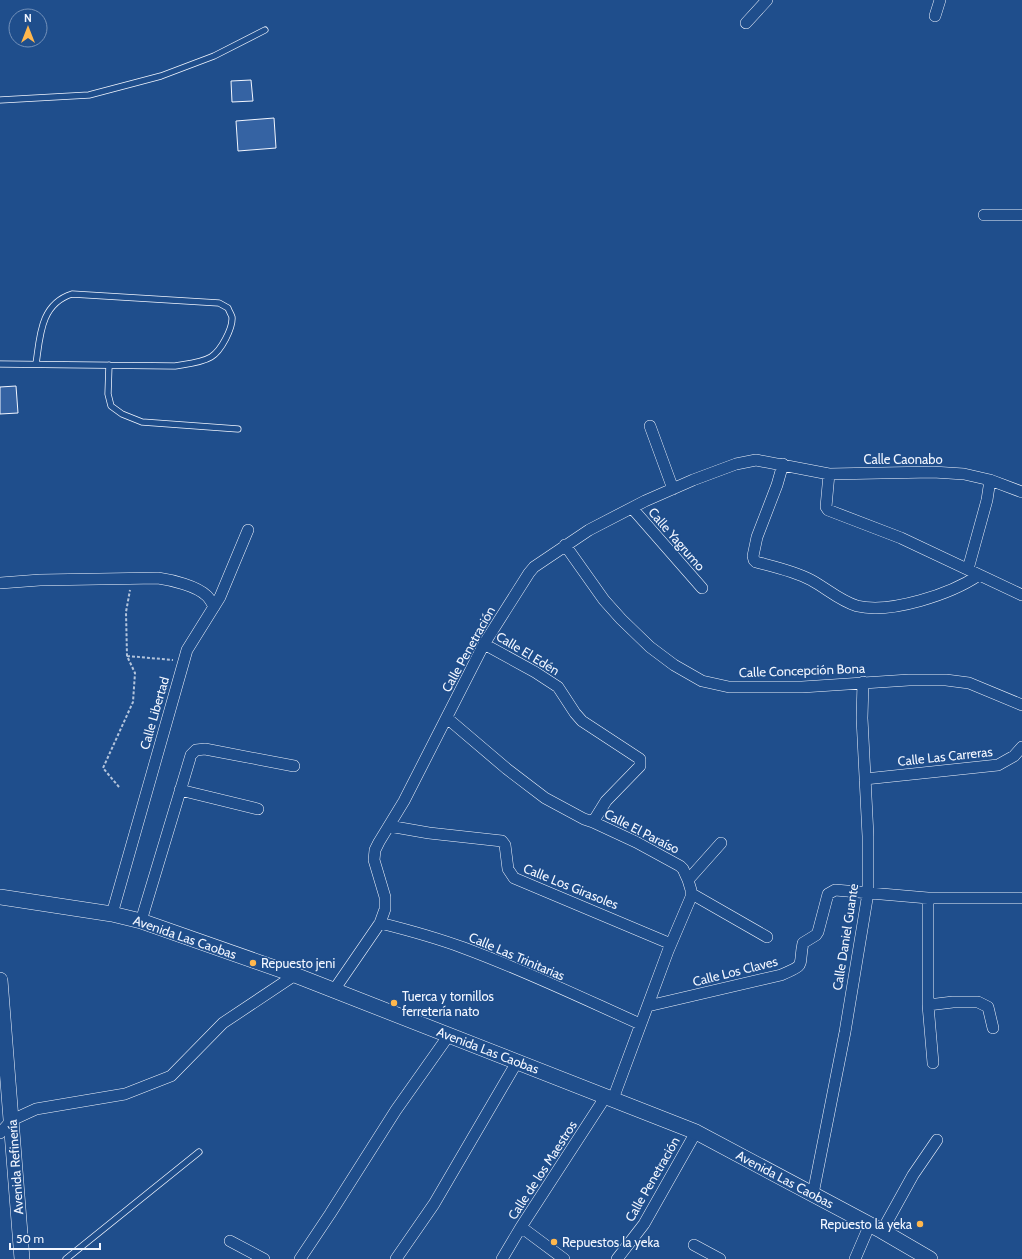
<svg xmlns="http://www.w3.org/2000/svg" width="1022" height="1259" font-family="Cabin,sans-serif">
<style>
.building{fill:#3563a3;stroke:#f2f6ff}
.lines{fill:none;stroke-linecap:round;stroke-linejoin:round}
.lane-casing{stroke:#f2f6ff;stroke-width:7}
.street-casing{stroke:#f2f6ff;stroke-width:12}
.secondary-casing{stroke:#f2f6ff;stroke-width:16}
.path{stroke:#b3c4dc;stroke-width:2;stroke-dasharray:3 2;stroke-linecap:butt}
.lane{stroke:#1f4e8c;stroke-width:5.5}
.street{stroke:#1f4e8c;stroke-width:11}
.secondary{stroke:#1f4e8c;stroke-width:15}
.poi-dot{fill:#ffb74d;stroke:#1f4e8c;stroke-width:1.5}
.labels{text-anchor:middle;stroke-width:3;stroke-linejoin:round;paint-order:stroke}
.street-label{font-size:13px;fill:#f2f6ff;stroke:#1f4e8c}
.poi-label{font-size:13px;fill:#f2f6ff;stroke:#1f4e8c;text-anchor:start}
</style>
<rect width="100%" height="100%" fill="#1f4e8c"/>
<path class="building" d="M251,80L253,101L232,102L231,81Z
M274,118L276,148L238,151L236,121Z
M16,386L18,413L0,414V387Z"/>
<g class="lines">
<defs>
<path id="lane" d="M0,100L89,95L161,76L214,56L265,30
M0,364L175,366C186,364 201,363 211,357C221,351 233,328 232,317C231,314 229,311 228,308L219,303L72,294C40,304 40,337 36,364
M109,365L108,394L111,406L122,414L142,422L238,429
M66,1259L199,1152"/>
<path id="street" d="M935,16L940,0
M746,23L767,0
M984,215H1022
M650,426L673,489
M783,464L777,485L757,537L753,556L754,560L756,562C775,567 794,571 811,580C826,588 840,601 857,606C891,614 951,594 979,575
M829,474L826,507L828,510L901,538L1022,595
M632,508L702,588
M565,545L604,600L621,619L650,647L674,665L702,681L729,687H802L909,680H946L969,683L1022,705
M968,569L987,500L990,480
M0,583L40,580L158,578C172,580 197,586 207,596C210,599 212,603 214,607
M484,644L535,672L558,687L575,713L582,721L640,759V766L606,801L593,822
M447,718L507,769L545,798L584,819L593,822L636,842L680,866L683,869L688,880L691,890V897L668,951L613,1099
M865,779L998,765L1014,756L1022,747
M180,790L258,809
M389,826L429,833L502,841L505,845L508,869L514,878L671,944
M688,880L721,843
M692,894L767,937
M928,898V1005L933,1063
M112,914L187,650L220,597L248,530
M141,921L191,755L196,750L205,749L294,766
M380,923C408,930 437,938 464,948C524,970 582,998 640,1024
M334,990L380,923L385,909V897L374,860L375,850L379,842L404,801L484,644L529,573L534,567L589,530L645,501L693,480L736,464L756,460L829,474L933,472L964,474L990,480L1022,492
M928,1005L953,1002H978L988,1007L993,1028
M648,1006L781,975C807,964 798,967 803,943L816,935L818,932L828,894L835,890L928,898H1022
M0,1133L12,1120L36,1109L125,1094L171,1076L223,1023L295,975
M813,1194L845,1032L868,893V836L862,718L863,682
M521,1227L564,1259
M882,1231L913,1175L937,1140
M230,1241L264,1259
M694,1245L720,1259
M300,1259L330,1214L396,1110L449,1035
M396,1259L434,1204L517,1062
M502,1259L521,1227L606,1096
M617,1259L644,1224L696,1132
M855,1259L870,1224"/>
<path id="secondary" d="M0,897L112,914L141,921L295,975L696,1132L882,1231L930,1259
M0,980L22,1259"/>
</defs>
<use href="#lane" class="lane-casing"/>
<use href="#street" class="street-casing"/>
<use href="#secondary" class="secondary-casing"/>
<path class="path" d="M127,656L173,660
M119,787L103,768L133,702L135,673L127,656L126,612L130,590"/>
<use href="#lane" class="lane"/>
<use href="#street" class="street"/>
<use href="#secondary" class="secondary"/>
</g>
<g class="poi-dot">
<circle cx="253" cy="963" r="4"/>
<circle cx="394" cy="1003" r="4"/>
<circle cx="920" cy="1224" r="4"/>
<circle cx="554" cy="1242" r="4"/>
</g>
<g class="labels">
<g class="street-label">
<text x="903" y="464">Calle Caonabo</text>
<text transform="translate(677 539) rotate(49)" y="5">Calle Yagrumo</text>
<text transform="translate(468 649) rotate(-61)" y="5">Calle Penetración</text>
<text transform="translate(528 653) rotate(31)" y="5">Calle El Edén</text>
<text transform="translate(802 670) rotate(-2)" y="5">Calle Concepción Bona</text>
<text transform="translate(154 713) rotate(-74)" y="5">Calle Libertad</text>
<text transform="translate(945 756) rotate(-6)" y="5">Calle Las Carreras</text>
<text transform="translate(642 831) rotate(27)" y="5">Calle El Paraíso</text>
<text transform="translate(571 886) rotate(22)" y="5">Calle Los Girasoles</text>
<text transform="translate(185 937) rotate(19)" y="5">Avenida Las Caobas</text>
<text transform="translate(845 937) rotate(-81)" y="5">Calle Daniel Guante</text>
<text transform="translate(517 956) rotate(23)" y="5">Calle Las Trinitarias</text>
<text transform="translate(735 971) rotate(-14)" y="5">Calle Los Claves</text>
<text transform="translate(488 1050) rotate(21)" y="5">Avenida Las Caobas</text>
<text transform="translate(15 1167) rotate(-94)" y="5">Avenida Refinería</text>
<text transform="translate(542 1170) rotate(-57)" y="5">Calle de los Maestros</text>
<text transform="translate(652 1179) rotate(-60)" y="5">Calle Penetración</text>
<text transform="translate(785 1179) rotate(28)" y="5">Avenida Las Caobas</text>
</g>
<g class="poi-label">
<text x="261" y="968">Repuesto jeni</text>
<text x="402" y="1001">Tuerca y tornillos<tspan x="402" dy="15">ferretería nato</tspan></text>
<text x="912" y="1229" text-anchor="end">Repuesto la yeka</text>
<text x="562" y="1247">Repuestos la yeka</text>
</g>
</g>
<g transform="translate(28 28)"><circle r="19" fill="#1f4e8c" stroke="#7391ba"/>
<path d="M0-3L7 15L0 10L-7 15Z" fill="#ffb74d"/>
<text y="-6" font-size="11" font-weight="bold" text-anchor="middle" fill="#f2f6ff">N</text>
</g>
<path d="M10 1243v6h90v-6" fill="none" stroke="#f2f6ff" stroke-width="2"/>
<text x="16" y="1243" font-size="12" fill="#f2f6ff" stroke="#1f4e8c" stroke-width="3" paint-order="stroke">50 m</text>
</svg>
